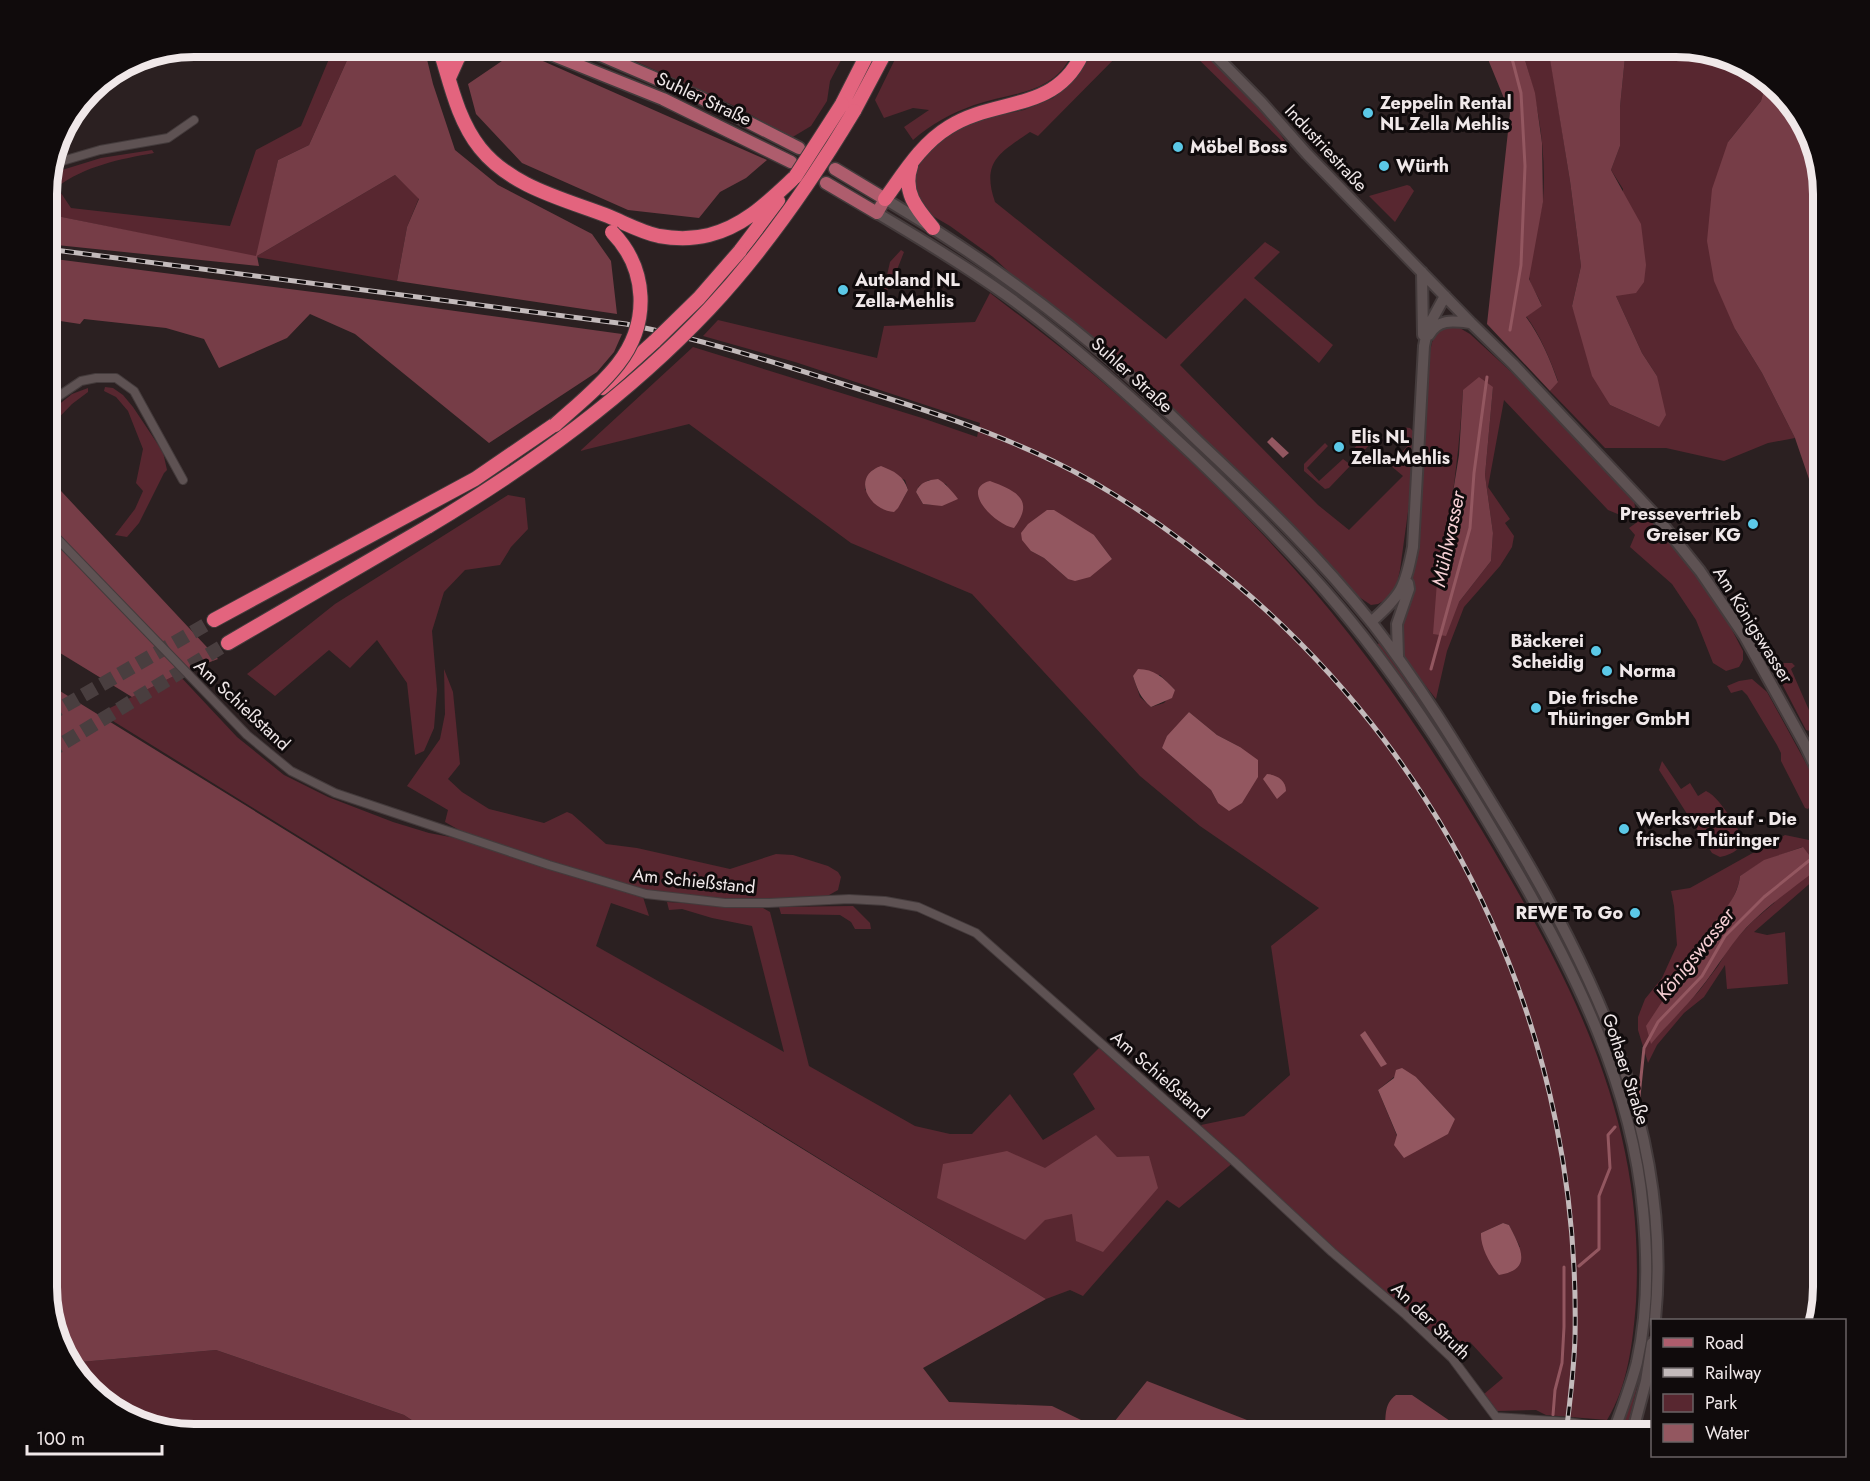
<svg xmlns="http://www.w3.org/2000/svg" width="1870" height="1481" font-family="Jost,sans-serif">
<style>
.green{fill:#582730;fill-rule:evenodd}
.forest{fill:#763d47}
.water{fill:#935760}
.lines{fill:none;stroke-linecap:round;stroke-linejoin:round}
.stream{stroke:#935760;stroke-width:3}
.highway-tunnel{stroke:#493e3f;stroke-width:14;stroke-dasharray:14 7;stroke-linecap:butt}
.street-casing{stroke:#443b3c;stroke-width:10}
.secondary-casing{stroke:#443b3c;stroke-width:14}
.primary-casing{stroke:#443b3c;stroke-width:15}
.highway-casing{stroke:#443b3c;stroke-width:16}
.street{stroke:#5e5253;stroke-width:8}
.secondary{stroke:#5e5253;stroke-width:10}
.primary{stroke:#ae5d6d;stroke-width:12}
.highway{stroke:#e3647e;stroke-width:14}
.rail-casing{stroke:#c3babb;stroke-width:5}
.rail{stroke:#100b0c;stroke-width:3;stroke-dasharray:9;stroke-linecap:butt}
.highway-bridge-casing{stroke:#443b3c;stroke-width:16;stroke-linecap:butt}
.highway-bridge{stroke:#e3647e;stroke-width:14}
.poi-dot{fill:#5bc8e7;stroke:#100b0c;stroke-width:2}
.labels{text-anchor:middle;stroke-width:6;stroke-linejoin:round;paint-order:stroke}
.street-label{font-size:18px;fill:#f0e8e9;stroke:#100b0c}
.poi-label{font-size:18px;font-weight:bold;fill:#f0e8e9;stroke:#100b0c;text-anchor:start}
.water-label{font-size:20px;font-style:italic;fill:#f7d0d5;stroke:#100b0c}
.rim{fill:none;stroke:#f0e8e9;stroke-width:8}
</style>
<rect width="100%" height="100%" fill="#2b2021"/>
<path class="green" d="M334,47H353L309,145L278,160L257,256L395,175L419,198L407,227L397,281L256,257L47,214V184L49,174L101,158L152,150L154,153C120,159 85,166 57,187L71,208L230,226L256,150L301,126Z
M604,47H690L717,60L758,53L774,47H848L830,81L827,101L811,126L791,138L741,109Z
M901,47H1074C1060,94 1013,92 974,105C952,113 931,124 913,140L904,127L929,110L913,108L884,118L875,100Z
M1093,47H1126L1038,136L1030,132C1000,153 981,161 995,202L1166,339L1265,242L1280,252L1254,278L1333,345L1319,363L1245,298L1180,365L1318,505L1349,530L1403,476L1384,460L1387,458L1394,461L1411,442L1402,432V427L1410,428L1413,431L1411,490L1400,570L1396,588L1387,599L1378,604L1371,605L1353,593L1310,544L1272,506L1092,339L1011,274L993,257L950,226L926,212L916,201L913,179L919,163L933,147L951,133L976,120L1024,110L1053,98L1077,76L1086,63Z
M1186,47H1200L1274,125L1291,150Z
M1521,47H1548L1549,50L1570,181L1581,266L1572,306L1610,405L1659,427L1657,376L1642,353L1616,296L1623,189L1611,170L1620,146V107L1626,47H1677L1724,54L1767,79L1761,101L1728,142L1735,329L1762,373L1795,438L1768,443L1724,461L1666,448H1605L1550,391L1558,381C1550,359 1540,335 1526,316L1542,306C1539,297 1533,290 1530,281C1525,268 1541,217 1543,200C1547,148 1537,96 1521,47Z
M1407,185L1410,186L1414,191L1395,222L1369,196Z
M901,250L904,252L891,285L882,297L890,262Z
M990,293C1032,325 1074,357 1113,391C1174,443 1236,504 1289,563C1363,644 1424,735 1481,829C1572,982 1646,1118 1636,1302C1633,1341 1628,1386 1607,1420L1546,1415L1536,1410L1497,1411L1484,1394L1503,1378L1470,1342L1452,1358L1235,1161L1179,1208L1167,1200L1083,1296L1070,1290L1046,1299L100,713L178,674L237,737L284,775L328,797L393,822L429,833L482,843L445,822L448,810L407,786L440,739L445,714L444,669L453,692L460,764L448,779L462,792L489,809L544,823L567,812L572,814L606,844L637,848L730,869L776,854L793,855L828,866L838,872L841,877L838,890L822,899L725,903L615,889L643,897L649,916L611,903L596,946L784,1052L752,926L712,918L682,909L669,910L667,902L763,908L770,912L809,1066L915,1126L950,1134H972L1010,1094L1043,1140L1095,1109L1073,1074L1102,1045L1209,1137L1201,1125L1244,1116L1290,1075L1271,946L1319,908L1200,826L1140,776L972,594L851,543L689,424L580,451L693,347L922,418L977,437L980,423L795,362L703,336L718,320L877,358L884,326L975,322ZM874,469L905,480L908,490L903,499L865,490L866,479ZM929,480L946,484L949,490L932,505L923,504L916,492L919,486ZM1094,535L1112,559L1068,579L1044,558L1031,551ZM1160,675L1175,690L1164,703L1151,707L1140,697L1133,676ZM1189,712L1217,735L1240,747L1218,803L1211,790L1162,748ZM1394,1077H1416L1455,1119L1397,1136L1378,1090ZM1503,1223L1509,1225L1520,1247L1481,1233Z
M1445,327H1458L1470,334L1531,390L1634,500L1635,507L1631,515H1620L1608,510L1504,400L1488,487L1510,519L1505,523L1514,536L1512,547L1500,566L1464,607L1447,651L1436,699C1425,684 1403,660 1399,642C1394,622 1407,604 1411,585C1424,510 1425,433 1429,357C1432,344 1432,332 1445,327ZM1493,387L1485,475L1493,533L1491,561L1459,602L1437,582C1451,518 1459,455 1463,390Z
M105,387L113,388L123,395L133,407L163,452L167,470L164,473L139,523L127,537L115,535L135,509L143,491L136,483L143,449L128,411L116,397L104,391Z
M88,388V392L72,404L47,430V414L72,394Z
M1371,430L1377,437L1355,460L1349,454Z
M1325,443L1328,446L1307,468L1319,481L1343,459L1351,465L1329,488L1325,489L1304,471V464Z
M508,495L525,498L528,529L511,547L500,565L465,570L444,592L432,631L437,690L434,728L424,751L415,755L407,683L377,640L350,668L329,650L275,696L247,674L335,604Z
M1643,518L1649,519L1655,524L1693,569L1731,628L1743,651V660L1739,667L1726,671L1713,663L1696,620L1672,584L1630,547L1635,535L1629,528Z
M1379,643C1420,698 1455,756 1491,814C1614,1015 1695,1197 1625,1434L1621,1429L1622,1423L1636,1382L1646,1200L1589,999L1376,646Z
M1782,663H1792L1795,666L1791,669L1822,740L1820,743L1810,731L1806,730L1778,676L1776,670Z
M1752,679L1767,692L1819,787L1815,800L1808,809L1805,808L1781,761V753L1777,745L1747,695L1742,690L1731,693L1727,686L1739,681Z
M1662,761L1681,789L1690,783L1698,796L1706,791C1716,796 1722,806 1729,815C1743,835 1750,850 1720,857L1712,853L1659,770Z
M1785,835L1809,840L1823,859V872L1754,932L1767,935L1785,932L1788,984L1727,989L1725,965L1704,997L1684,1013L1657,1045L1648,1063L1638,1030V1017L1645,999L1662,978L1677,945L1674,906L1671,891L1690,888ZM1802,847L1774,903L1753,921L1731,944L1718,966L1699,991L1651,1043C1665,1014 1678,984 1693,955C1708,928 1736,907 1740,876L1764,861Z
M853,906L870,923L871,929H855L851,922L840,915L781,914L779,907Z
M216,1350L404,1415L433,1434H193L138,1423L97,1398L69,1363Z
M1532,1425L1562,1426L1560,1434H1527Z"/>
<path class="forest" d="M353,47H424L433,84L455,150L498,185L592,234L611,261L617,314L397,281L407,227L419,199L395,175L257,256L259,266L47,244V214L256,256L278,160L309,145Z
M1483,47H1521L1535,93L1542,143L1543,202L1529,279L1542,306L1526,317C1540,336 1550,359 1558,382L1550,391L1487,324L1510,113Z
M1548,47H1626L1620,107V146L1611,170L1641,224L1646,265L1644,282L1636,293L1616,296L1642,353L1657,376L1666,415L1659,427L1610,405L1592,376L1572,306L1581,266L1570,181Z
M518,50L767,160L746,178L720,192L699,218L628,210L522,163L476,114L468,84Z
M1767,79L1773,83L1808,129L1823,194V608L1812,570L1814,508L1809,479L1795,438L1762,373L1735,329L1714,281L1707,241L1712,189L1728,142L1761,101Z
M47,258L368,299L622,334L614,352L597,372L489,443L355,334L310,314L287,338L219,368L204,339L166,328L84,319L80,324L47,319Z
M1479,377L1493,387L1485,475L1493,533L1491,561L1459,602L1446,636L1433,634L1437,582L1445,542L1459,455L1463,390Z
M47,476L218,659L178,674L132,697L47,645Z
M47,683L1046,1299L923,1368L949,1402L1052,1406L1106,1432L1147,1381L1283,1434H433L404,1415L216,1350L69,1363L62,1353L47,1297Z
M1803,847L1819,868C1797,885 1774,901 1754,920C1732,940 1719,966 1700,989C1685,1008 1667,1025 1651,1044L1646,1026C1666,996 1685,966 1705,935C1718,915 1737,902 1740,876L1764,860Z
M1096,1135L1117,1157L1149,1156L1158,1188L1103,1252L1076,1241L1072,1214L1045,1220L1025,1240L937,1198L943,1164L1007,1151L1045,1168Z
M1396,1395H1412L1469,1434H1385C1386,1419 1383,1404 1396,1395Z"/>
<path class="water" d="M1272,437L1289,453L1283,458L1267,442Z
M881,466C894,471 904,476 908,490L898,508L894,512C868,510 851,476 881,466Z
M938,479C945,483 953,492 958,499L942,506L923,504L916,492C920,482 928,480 938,479Z
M990,481C1017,491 1035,500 1014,528C993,524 960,488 990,481Z
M1047,510H1054L1094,535L1112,559L1090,577L1075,581L1068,579L1044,558L1031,551L1022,540L1021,533L1028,524Z
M1138,669C1154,669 1164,678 1175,690L1172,698L1151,707C1140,697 1138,691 1133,676Z
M1189,712L1217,735L1240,747L1258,760V777L1242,803L1229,811L1218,803L1211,790L1162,748L1167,736Z
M1267,774C1277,775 1286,780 1286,791L1277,799L1263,779Z
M1365,1031L1387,1064L1381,1067L1360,1035Z
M1402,1068L1416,1077L1455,1119L1448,1134L1404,1158L1394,1145L1397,1135L1378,1090L1394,1078L1396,1070Z
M1503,1223L1509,1225C1520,1247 1534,1269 1499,1275C1490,1265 1480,1246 1481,1233Z"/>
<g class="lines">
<path class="stream" d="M1509,47L1521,93L1525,166L1521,265L1510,330
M1431,669L1470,528L1474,473L1487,377
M1639,1096L1644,1048L1658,1022L1702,976L1725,936L1764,897L1816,855
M1579,1266L1599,1249V1196L1610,1168L1608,1135L1615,1127
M1553,1415L1555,1390L1562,1363L1564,1327V1267"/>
<path class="highway-tunnel" d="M47,716L214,620
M47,753L228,643"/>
<defs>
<path id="street" d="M52,164L100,150L168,138L194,120
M47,404L81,381L96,378H116L134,391L183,480
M47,528L247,735L291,771L335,793L549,865L646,894L725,903H769L849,899L885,901L918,907L976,933L1234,1161L1332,1252L1406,1315L1452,1358L1496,1417L1568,1422L1601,1427L1617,1434
M1501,1418V1425L1505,1434"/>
<path id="secondary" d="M1207,47L1262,103L1307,154L1471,323L1513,364L1655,515L1700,571L1745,637L1805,745L1823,783
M885,199C971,250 1052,308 1127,374C1152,396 1176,420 1200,443C1261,500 1320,558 1372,623C1422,687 1463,756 1505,825C1598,978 1673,1138 1655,1320
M877,213C921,239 964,265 1006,295C1072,343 1132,398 1192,454C1243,503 1295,554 1340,608C1407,688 1463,778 1515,868C1576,973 1632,1087 1643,1209C1648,1259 1648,1313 1637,1362C1631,1386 1621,1411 1613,1434
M1422,272L1423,335
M1429,335C1438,318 1454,321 1471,323
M1371,622C1402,594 1405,588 1413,547L1424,346L1428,327L1445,296
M1398,656L1397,624L1409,589L1408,583
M1632,1434L1646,1381L1652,1343"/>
<path id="primary" d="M533,47L663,99L791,162
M582,47L701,98L799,148
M826,183L877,213L885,199L835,169"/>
<path id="highway" d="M439,47C450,81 457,119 480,148C511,187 564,199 608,216C625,223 641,232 659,236C676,239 693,239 709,235C745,226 769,201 795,177
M449,78L458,58L467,47
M842,104L871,47
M854,111L888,47
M911,166C902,192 917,209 933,228
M885,199C904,173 921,144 949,127C998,96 1060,114 1085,47
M740,251L778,201
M603,388L655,341
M214,620L475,479L564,418
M228,643L429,526"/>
</defs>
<use href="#street" class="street-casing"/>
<use href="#secondary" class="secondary-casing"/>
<use href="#primary" class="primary-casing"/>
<use href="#highway" class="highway-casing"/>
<use href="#street" class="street"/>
<use href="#secondary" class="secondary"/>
<use href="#primary" class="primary"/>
<use href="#highway" class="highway"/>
<defs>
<path id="rail" d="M47,249L626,324C701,339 773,362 846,385C916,407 987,429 1053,461C1118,492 1180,537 1235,583C1459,771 1581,1045 1575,1337C1574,1370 1570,1402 1566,1434"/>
</defs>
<use href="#rail" class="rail-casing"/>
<use href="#rail" class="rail"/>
<defs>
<path id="highway-bridge" d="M795,177L842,104
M655,341L699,298L740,251
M555,425C576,406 600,387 618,364C650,323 648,269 612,232
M429,526C531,465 627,396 709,309C765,249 812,181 854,111"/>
</defs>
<use href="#highway-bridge" class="highway-bridge-casing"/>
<use href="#highway-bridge" class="highway-bridge"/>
</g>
<g class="poi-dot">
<circle cx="1368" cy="113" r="6"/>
<circle cx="1178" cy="147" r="6"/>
<circle cx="1384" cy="166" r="6"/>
<circle cx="843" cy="290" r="6"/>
<circle cx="1339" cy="447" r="6"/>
<circle cx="1753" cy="524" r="6"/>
<circle cx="1596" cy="651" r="6"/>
<circle cx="1607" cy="671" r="6"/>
<circle cx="1536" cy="708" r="6"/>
<circle cx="1624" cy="829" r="6"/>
<circle cx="1635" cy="913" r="6"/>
</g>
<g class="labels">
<g class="street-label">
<text transform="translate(704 99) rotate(25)" y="6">Suhler Straße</text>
<text transform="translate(1326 148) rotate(47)" y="6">Industriestraße</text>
<text transform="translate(1132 375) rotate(42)" y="6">Suhler Straße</text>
<text transform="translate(1753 625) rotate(58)" y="6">Am Königswasser</text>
<text transform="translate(242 705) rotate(43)" y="6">Am Schießstand</text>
<text transform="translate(694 881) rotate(6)" y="6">Am Schießstand</text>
<text transform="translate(1626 1069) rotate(72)" y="6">Gothaer Straße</text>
<text transform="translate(1160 1075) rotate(41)" y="6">Am Schießstand</text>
<text transform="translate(1431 1321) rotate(44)" y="6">An der Struth</text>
</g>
<g class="poi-label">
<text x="1380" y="109">Zeppelin Rental<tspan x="1380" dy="21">NL Zella Mehlis</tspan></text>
<text x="1190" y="153">Möbel Boss</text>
<text x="1396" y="172">Würth</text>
<text x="855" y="286">Autoland NL<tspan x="855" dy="21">Zella-Mehlis</tspan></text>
<text x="1351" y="443">Elis NL<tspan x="1351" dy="21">Zella-Mehlis</tspan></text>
<text x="1741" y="520" text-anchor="end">Pressevertrieb<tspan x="1741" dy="21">Greiser KG</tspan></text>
<text x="1584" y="647" text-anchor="end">Bäckerei<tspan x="1584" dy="21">Scheidig</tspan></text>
<text x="1619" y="677">Norma</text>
<text x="1548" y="704">Die frische<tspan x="1548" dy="21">Thüringer GmbH</tspan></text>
<text x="1636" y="825">Werksverkauf - Die<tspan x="1636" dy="21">frische Thüringer</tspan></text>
<text x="1623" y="919" text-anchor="end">REWE To Go</text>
</g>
<g class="water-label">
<text transform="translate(1448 539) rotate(-78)" y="7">Mühlwasser</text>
<text transform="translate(1695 954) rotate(-51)" y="7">Königswasser</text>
</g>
</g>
<path d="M0 0H1870V1481H0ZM194 57H1676A137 137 0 0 1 1813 194V1287A137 137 0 0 1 1676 1424H194A137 137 0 0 1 57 1287V194A137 137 0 0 1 194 57Z" fill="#100b0c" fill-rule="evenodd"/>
<path class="rim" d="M194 57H1676A137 137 0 0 1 1813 194V1287A137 137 0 0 1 1676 1424H194A137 137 0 0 1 57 1287V194A137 137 0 0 1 194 57Z"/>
<rect x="1651" y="1319" width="195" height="138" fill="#100b0c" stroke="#6a6364" stroke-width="1.5"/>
<rect x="1663" y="1338" width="30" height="9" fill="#ae5d6d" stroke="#6a6364" stroke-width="1.5"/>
<text x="1705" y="1349" font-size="18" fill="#f0e8e9">Road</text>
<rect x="1663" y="1368" width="30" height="9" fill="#c3babb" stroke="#6a6364" stroke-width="1.5"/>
<text x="1705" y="1379" font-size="18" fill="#f0e8e9">Railway</text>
<rect x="1663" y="1394" width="30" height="18" fill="#582730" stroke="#6a6364" stroke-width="1.5"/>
<text x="1705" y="1409" font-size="18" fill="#f0e8e9">Park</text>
<rect x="1663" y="1424" width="30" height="18" fill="#935760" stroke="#6a6364" stroke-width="1.5"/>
<text x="1705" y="1439" font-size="18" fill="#f0e8e9">Water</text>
<path d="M27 1445v9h135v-9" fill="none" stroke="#f0e8e9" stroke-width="3"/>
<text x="36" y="1445" font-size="18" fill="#f0e8e9" stroke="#100b0c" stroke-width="4.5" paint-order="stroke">100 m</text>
</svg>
